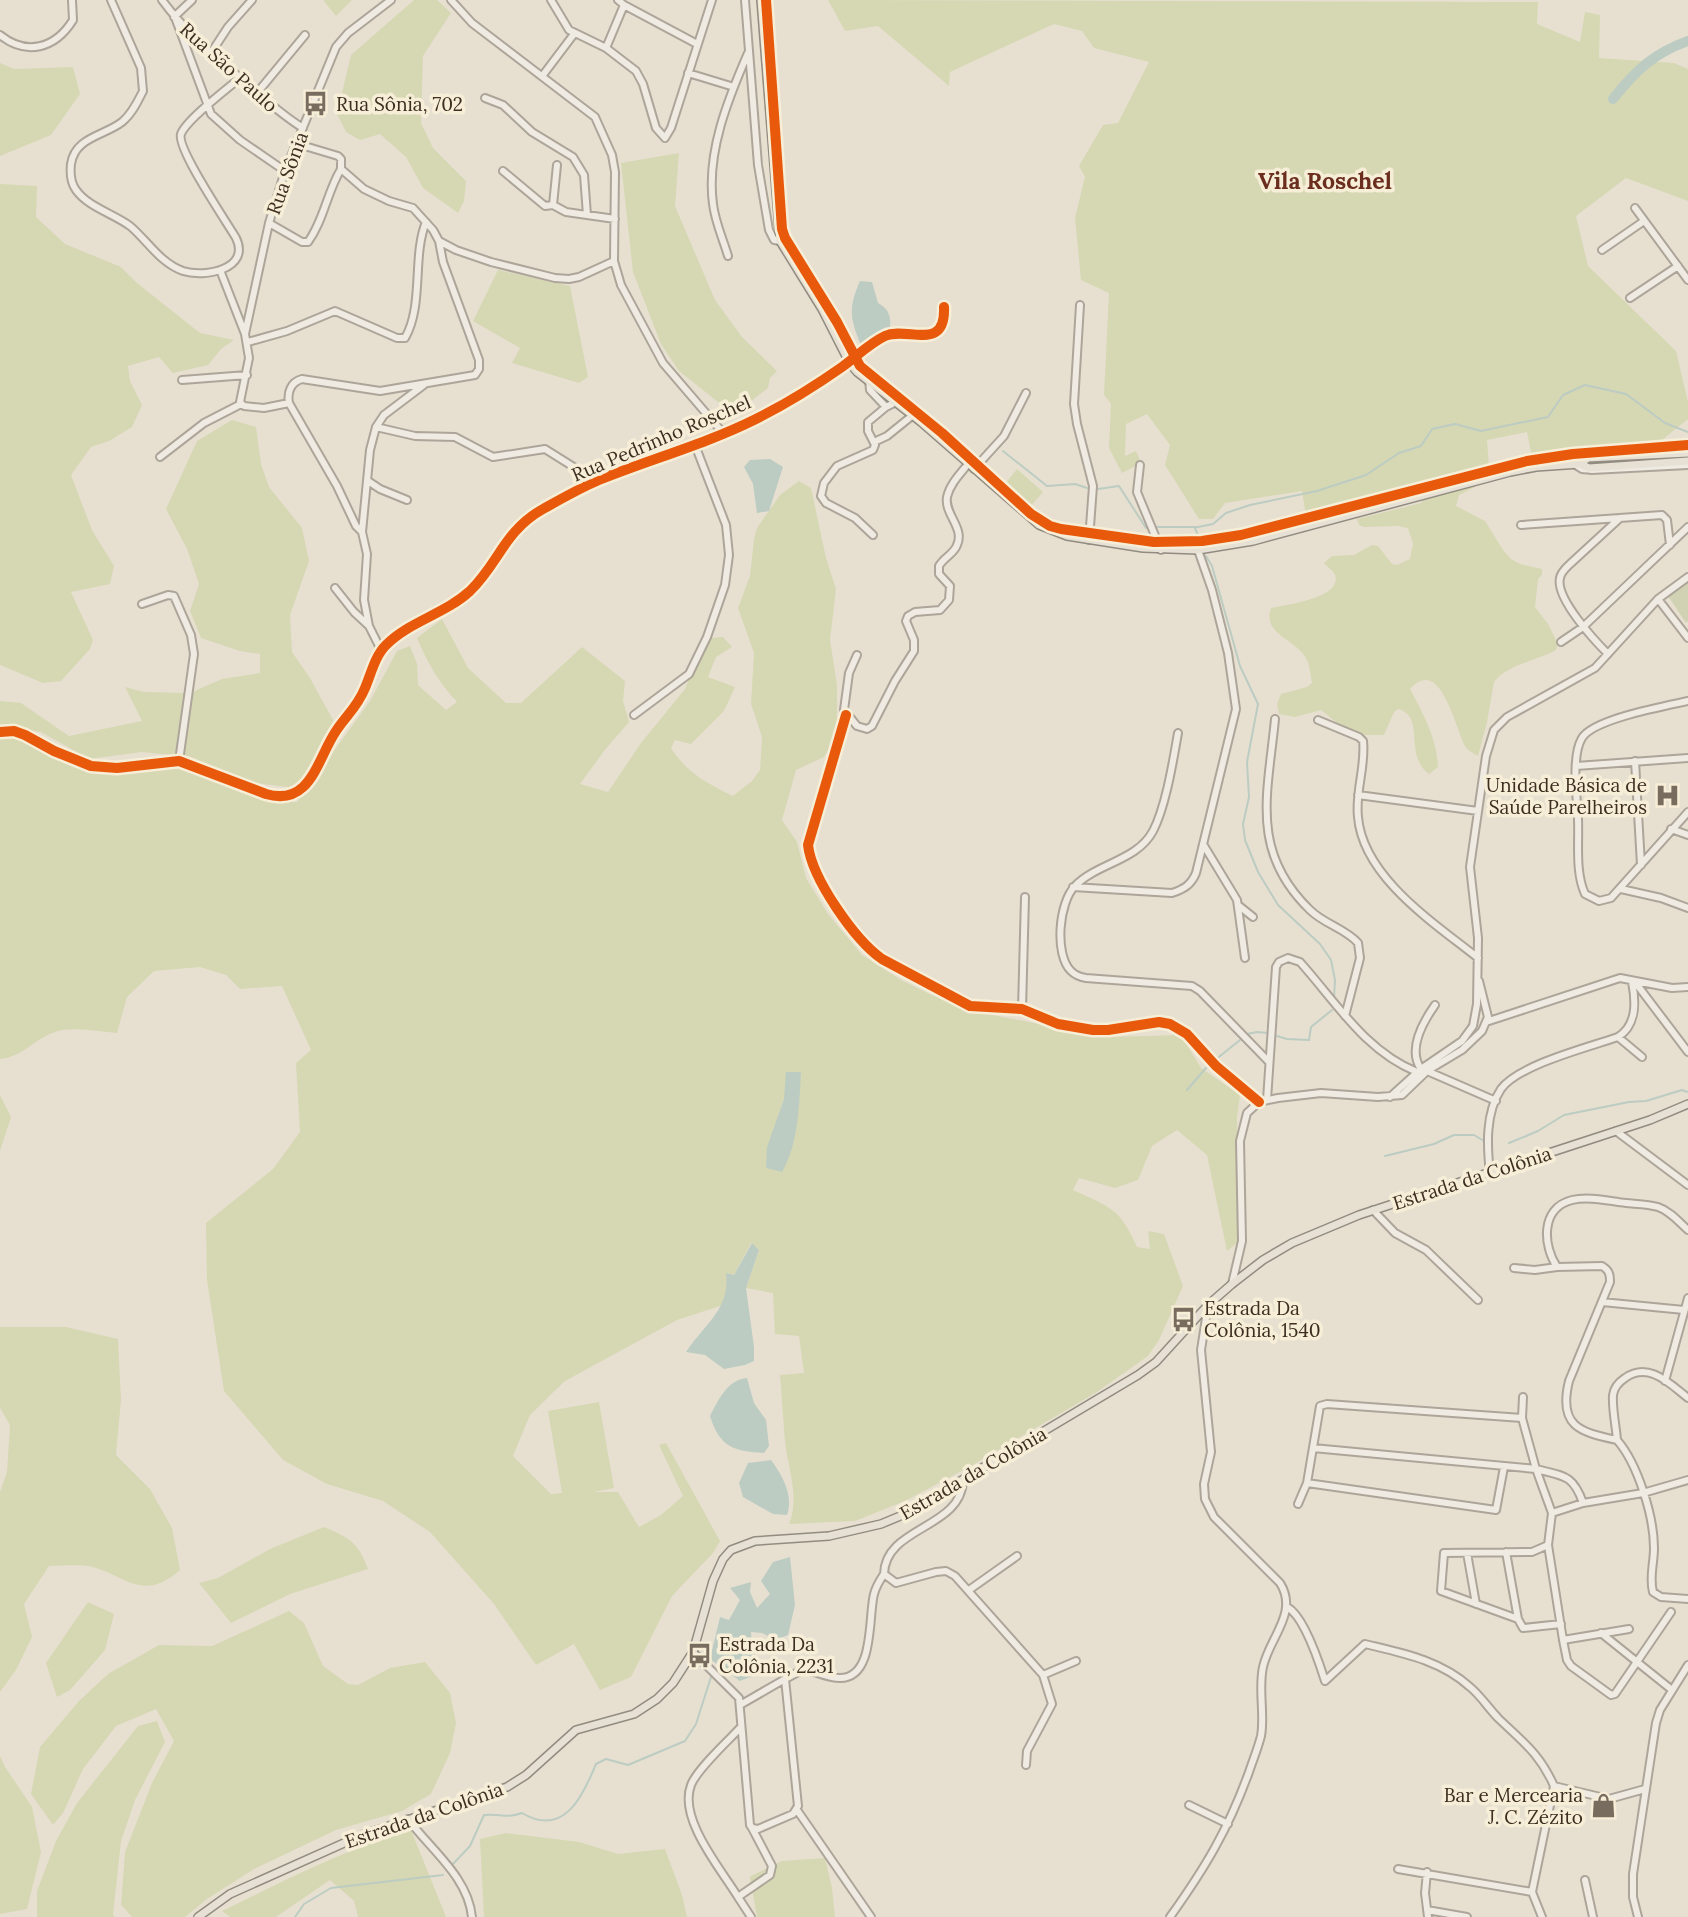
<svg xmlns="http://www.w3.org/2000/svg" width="1688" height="1917" font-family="Lora,serif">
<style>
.green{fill:#d6d7b3;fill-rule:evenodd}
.cemetery{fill:#d1d1b3}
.water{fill:#bcccc2}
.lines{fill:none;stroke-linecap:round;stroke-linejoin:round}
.stream{stroke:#bcccc2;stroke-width:2}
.river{stroke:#bcccc2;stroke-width:10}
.minor-casing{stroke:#ada599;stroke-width:10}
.major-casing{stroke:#928b80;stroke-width:10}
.minor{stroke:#efebe3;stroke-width:6}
.major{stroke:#e6e1d4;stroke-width:7}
.cycleway-casing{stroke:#f7eed8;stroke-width:15}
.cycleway{stroke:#e8590c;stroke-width:10}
.labels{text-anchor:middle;stroke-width:7;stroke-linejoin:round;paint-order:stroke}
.street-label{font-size:19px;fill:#3d2e20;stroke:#f7eed8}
.poi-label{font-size:19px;fill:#3d2e20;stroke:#f7eed8;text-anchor:start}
.quarter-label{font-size:23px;font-weight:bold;fill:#6b2e1e;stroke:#f7eed8}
</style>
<rect width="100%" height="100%" fill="#e7e0d1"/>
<path class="green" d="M323,0H352L336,16Z
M414,0H437L451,13L423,56L421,123L433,148L466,181L464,201L458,213L423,188L406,157L380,134L360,140L346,132L337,114L351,55Z
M828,0L1538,2L1537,24L1580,42L1585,12L1600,15L1599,58L1674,63L1688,69V201L1626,178L1576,216L1588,266L1676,351L1688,402V419L1657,444L1532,457L1527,432L1487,440L1489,467L1306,516L1302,491L1225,503L1213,519H1199L1165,465L1170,445L1147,414L1126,424L1125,456L1136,451L1141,463L1122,473L1109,448L1111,404L1104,395L1109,293L1081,280L1075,218L1085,177L1079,166L1103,125L1118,123L1149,62L1094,48L1082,31L1054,24L950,72L949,86L878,26L845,31Z
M0,63L14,69L73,67L80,94L51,135L0,156Z
M679,153L675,206L715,300L742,337L777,371L770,378L768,388L746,405L718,402L679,371L661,344L633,272L621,163Z
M0,184L37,186L36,217L65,244L121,267L137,283L200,333L234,340L221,349L208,365L173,373L159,357L128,366L130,381L142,405L132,427L109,441L91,447L71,475L92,530L114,566L110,584L71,592L93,640L90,649L61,681L43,683L0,665Z
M498,270L570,286L588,377L579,383L512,363L520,348L473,321Z
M232,420L256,427L261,464L269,487L302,528L309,561L290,615L292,652L310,678L333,720L335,730L296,788L255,783L191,757L142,752L89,759L41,732L0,726V701L21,703L69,736L142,721L125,687L144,692L190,693L222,679L260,673V654L240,651L201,638L190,611L199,584L187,549L166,509L197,441Z
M1017,469L1043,492L1031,506L1005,484Z
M799,481L811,488L826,558L836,589L830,640L837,685V722L829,749L824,757L796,770L782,820L797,842L806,878L828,914L862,955L901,980L961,1009L1107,1037L1181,1035L1201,1068L1240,1095L1237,1117L1238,1242L1227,1251L1207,1155L1177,1130L1152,1146L1138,1180L1115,1188L1079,1178L1073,1190C1110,1207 1120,1208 1137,1247L1150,1249L1148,1231L1164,1234L1183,1286L1159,1340L1148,1356L1097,1392L971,1466L905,1501L855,1521L789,1524C800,1498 788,1468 785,1442C783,1419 782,1397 780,1375L804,1373L799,1336L775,1334L773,1293L746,1288L759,1250L751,1243L734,1275L726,1273L728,1288L723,1305L677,1320L565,1381L530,1415L513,1456L551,1494L562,1493L548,1411L599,1402L614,1488L593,1492H618L639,1527L661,1515L683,1496L659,1445L666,1443L720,1541L713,1553L672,1596L631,1677L600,1690L574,1644L536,1665L494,1604L430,1532L383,1501L327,1484L283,1460L224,1391L207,1280L206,1223L273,1169L300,1132L296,1063L311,1050L282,986L240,989L226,975L200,967L154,971L127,997L117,1033C100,1032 71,1026 55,1032C34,1039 23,1057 0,1059V737L17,738L97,772L163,763L189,767L283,802H297L370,701L397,651L410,646L417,664L418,685L446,710L457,702C439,683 427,662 417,638L442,619L468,668L506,703H521L582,647L625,681L623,701L629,722L604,751L580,784L608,792L641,743L685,689L696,661L710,638L723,637L732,647L716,657L708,677L735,687L724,711L691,744L675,740L671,748C686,772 708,784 733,796L752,781L760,770L762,737L751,704L754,653L738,608L750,576L754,539L757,528L780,495ZM784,1099L782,1172L766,1168L768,1147Z
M1470,485L1475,487L1459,495L1456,506L1485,521L1503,550L1511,559L1520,564L1542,569V575L1538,579L1535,607L1548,624L1558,644L1556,650C1536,661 1506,665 1494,682L1487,722L1478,756C1473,753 1468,751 1465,746C1456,731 1441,654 1410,689C1423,714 1437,738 1438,767L1429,774C1403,755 1426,716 1398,709L1394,712L1384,735H1352L1321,710L1295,717L1279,714L1277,704L1281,694L1307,687L1312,683C1310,673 1310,663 1304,655C1293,639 1262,633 1271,608C1285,605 1343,598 1335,575C1333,570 1327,567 1324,563L1332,556L1354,555L1372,545L1378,546L1392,564L1397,565L1410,559L1413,544L1408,528L1397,526L1364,527L1359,525L1357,519L1421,503C1427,494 1435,494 1444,493L1448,488Z
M0,1095L11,1117L0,1151Z
M0,1327H66L118,1339L121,1400L116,1455L150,1489L172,1528L180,1570C144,1602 127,1577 93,1567C80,1564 62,1566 49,1566L24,1604L32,1637L16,1670L0,1692V1492L7,1472L10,1425L0,1408Z
M324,1527C350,1538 358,1542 368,1569L290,1594L231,1623L199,1583L218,1578L270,1549Z
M88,1602L114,1614L105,1650L70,1690L57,1697L46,1663Z
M289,1611L304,1623L323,1666L348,1684L358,1685L390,1668L425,1662L450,1693L456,1723L450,1753L431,1794L402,1811L336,1830L254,1869L207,1899L185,1917H132L121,1905L125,1852L152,1783L174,1741L156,1709L116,1726L83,1769L63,1813L53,1825L31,1794L40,1747L79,1701L108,1674L159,1645L212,1646Z
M157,1721L165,1742L135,1800L121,1841L113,1915L115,1917H37V1891L56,1841L77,1803L138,1726Z
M0,1756L5,1767L32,1807L41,1852L27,1909L0,1914Z
M411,1830L446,1917H358L354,1901L330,1880L276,1917H230L222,1911C284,1881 345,1849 411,1830Z
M506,1833L579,1842L618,1854L665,1849L682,1895L687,1917H484L480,1839Z
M825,1858L832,1888L835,1917H757L750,1878L751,1876L782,1861Z"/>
<path class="cemetery" d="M1688,582V621L1686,623L1668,596Z"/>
<path class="water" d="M860,281L872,282L878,303C889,309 891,316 890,328L861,345C850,319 848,308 860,281Z
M770,459L783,467L769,511L757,513L753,484L744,467L750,460Z
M786,1072H801C799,1104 799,1143 782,1172L766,1168L767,1147L784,1099Z
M752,1243L759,1250L746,1288L754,1347V1361L745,1365L724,1369L705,1355L686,1352C705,1323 730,1310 726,1273L734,1275Z
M747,1378L754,1403L766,1420L769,1446L764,1453C734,1451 720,1448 710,1416C719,1399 727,1380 747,1378Z
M771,1460C782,1475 794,1495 787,1515L773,1514L743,1497L739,1483L748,1463Z
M790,1557L795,1605L788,1635L776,1640L762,1633L751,1632L752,1647L757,1659L750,1677L740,1681L710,1659L720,1617L729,1620L740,1600L730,1588L751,1582L750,1592L757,1608L770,1594L761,1581L773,1562Z"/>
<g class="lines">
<path class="stream" d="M1003,451L1047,486L1075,484L1087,488
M1098,489L1119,486L1146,528L1150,527
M1156,527H1198L1213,524L1226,513L1250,505L1317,491L1366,475L1399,453L1421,446L1432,429L1455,424L1481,431L1548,417L1563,395L1585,385L1626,394L1665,423L1688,432
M1195,528L1200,540
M1206,556L1212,566L1240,666L1258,704L1247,762L1249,797L1243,824L1245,840L1258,872L1278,905L1320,944L1331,960L1335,980L1334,998
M1247,1034L1257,1032L1268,1033
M1277,1036L1287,1039L1309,1040L1311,1027L1332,1010
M1215,1060L1240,1040
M1187,1090L1206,1068
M1509,1143L1538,1131L1564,1115L1629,1102L1646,1101L1682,1090L1687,1092
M1385,1156L1434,1144L1454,1135H1474L1484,1141
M451,1866L470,1846L484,1815C500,1813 505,1819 522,1813C564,1838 583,1796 596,1764L606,1759L628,1765L685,1741L696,1724L712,1674
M295,1917L304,1904L331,1888L443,1875"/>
<path class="river" d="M1613,99C1635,71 1654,53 1688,41"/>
<defs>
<path id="minor" d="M111,0L141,68L143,91C138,101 132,114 122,122C104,136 75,137 71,164C70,173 71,183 76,190C88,207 114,214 130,226C147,240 160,263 183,271C205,278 251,269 236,238C226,221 176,148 181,134C186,120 227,89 240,78
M162,0C184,30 211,53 239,77C260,95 280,114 303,128
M451,0L472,23L595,117L612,155L615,172L614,261L621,285L663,363L723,433
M551,0L569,30L606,48L636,71L643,84L656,128L665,138L671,128L712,0
M618,0L624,5L697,44
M745,0L758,165L769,230L774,240L780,241
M174,17L192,0
M176,20L211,114L240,140L285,171
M0,35C26,56 55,49 73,20L72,0
M606,48L624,5
M211,53L228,27L252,0
M688,73L734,87
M543,75L574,34
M257,93L305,35
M485,98L503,105L532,132L573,157L584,175L587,215
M298,144L338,156L341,159V169L364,189L389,201L413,208L433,230L439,241L456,250L491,262L555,278L569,279L579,277L614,261
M503,171L545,206L553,205L557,165
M553,205L566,212L615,219
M1635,208L1688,280
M269,223L302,242H308C324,220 327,192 341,169
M1602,250L1644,221
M728,256C723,239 715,222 713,204C706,153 728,99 748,53
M220,270L245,334
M1630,298L1678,266
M1080,305L1074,404L1077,424L1093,486L1089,540
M248,342L287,331L335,311L397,338H405C424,305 412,256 426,222
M182,380L247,375
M869,380L870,390L886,407L896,402
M289,403L264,408L244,406L240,402L249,358L245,334L269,223L285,171L336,47L348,33L391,0
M376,427L384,415L425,384
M874,442L887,436L913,415
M160,457L204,423L241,404
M1574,464L1582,469L1592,470L1688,465
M1140,465L1137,492L1161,550
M974,469L1004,436L1026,393
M368,481L380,489L407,500
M1521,525L1662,515L1667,520L1670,545
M362,532L356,526L337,486L289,403C287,392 291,382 302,379L380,391L475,375L479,369V360L443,262L439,241
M873,535L855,518L826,503L821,496L824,483L837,466L873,450L875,445L868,431V422L886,407
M335,588L354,612L368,625
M1658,599L1688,638
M142,604L168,595L174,596L191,635L194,654L179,761
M1561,642L1583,627L1688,527
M383,648L378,644L369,626L364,600L367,554L362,532L370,450L376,427L415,436L455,437L493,457L545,449L596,481
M1608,654C1595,641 1555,598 1560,578C1561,572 1566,568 1570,564L1620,518
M857,655L849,673L844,710L857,726L867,729L872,726L895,681L914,651V640L906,621L908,616L915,612L940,610L949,600L950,586L939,574V566C944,557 954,554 957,545C965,528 944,514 947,497C950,484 960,474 968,464
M1688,701C1665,706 1593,719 1582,738C1571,756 1577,798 1578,819C1579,843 1575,872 1585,894L1599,901L1611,898L1688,812
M634,715L689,674L707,637L725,585L729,555L726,525L695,445
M846,715L808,845C812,879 855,940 882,959L970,1006L1022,1009L1058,1024L1093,1030H1108L1159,1022L1170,1024L1187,1034L1216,1066L1259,1102
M1275,719C1268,793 1249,851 1310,910C1324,924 1346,929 1358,943L1360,958L1345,1016
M1318,720L1359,737L1363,741C1366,766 1355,791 1358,817C1363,877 1434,923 1478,958
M0,732L14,731L25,735L54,751L91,766L117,768L179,761L266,794C311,807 317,759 336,731C346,716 358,706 365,688C371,674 375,656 386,645C410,621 445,614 470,591C499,563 504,531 543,509C561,499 580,488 599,480C651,459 706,444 756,419C786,404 815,386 842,367C856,357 870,343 885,336C907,326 946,353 944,307
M1178,733C1173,761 1166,806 1153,831C1137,861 1097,863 1075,886C1059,902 1054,954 1071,971C1075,975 1080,977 1086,978L1192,986L1200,991L1269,1062
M1635,761L1641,865
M1576,766L1688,758
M1358,795L1478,811
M1671,829L1688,835
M1203,844L1237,900L1245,958
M1073,887L1172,893C1184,889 1191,885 1196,873L1236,709L1228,653L1212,590L1198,550
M1621,889L1661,898L1688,908
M1238,905L1253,917
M1635,982L1688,1052
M1022,1009L1025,897
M1486,1022L1620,978L1672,988L1688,987
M1618,1037L1642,1057
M1421,1069C1407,1049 1423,1022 1435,1005
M1427,1071L1496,1101
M1390,1097L1421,1069L1462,1041L1473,1026L1477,1004L1478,938L1470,867L1486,756L1494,730L1507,717L1595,668L1658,599L1688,577
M1267,1100L1276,967L1279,962L1288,958L1300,962C1336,1002 1365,1051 1417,1072
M1616,1131L1688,1185
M1490,1173C1487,1147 1485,1113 1501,1089C1518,1065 1589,1047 1618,1037C1637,1025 1636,1002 1632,982
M1373,1210L1395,1233L1426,1250L1478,1300
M1514,1268L1535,1270L1557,1267
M1232,1284L1242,1241L1240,1141L1247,1113L1259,1102L1278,1098L1321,1093L1378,1097L1402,1095L1427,1071L1462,1050L1482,1031L1488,1017L1479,981
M1602,1302L1684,1310
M1665,1381L1688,1298
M1522,1418L1536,1469L1552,1513L1548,1545
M1617,1440C1579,1432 1558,1426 1569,1381L1610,1282C1610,1274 1609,1270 1602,1266L1557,1267C1543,1246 1540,1208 1572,1200C1589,1196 1608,1201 1626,1203C1636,1204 1648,1204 1658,1207C1670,1211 1679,1222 1688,1230
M1617,1440C1638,1464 1654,1517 1654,1548C1654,1564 1649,1577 1653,1592L1661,1597L1688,1599
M1617,1440C1616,1426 1612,1409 1613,1395C1614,1387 1619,1382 1625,1378C1649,1361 1670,1384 1688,1398
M1313,1448L1536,1469C1563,1476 1573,1474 1583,1503
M963,1480C962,1529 885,1526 884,1574L896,1583L936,1572L946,1571L955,1576L1043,1675L1052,1704L1027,1751L1026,1765
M1307,1483L1496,1510L1504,1467
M1298,1504L1307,1483L1320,1406L1327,1404L1522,1418L1523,1397
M1552,1513L1583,1503L1643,1493L1688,1480
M1506,1552L1518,1619
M1467,1553L1476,1604
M969,1590L1017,1556
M1287,1607C1304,1616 1319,1662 1325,1681L1365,1644C1402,1653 1440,1660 1470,1687C1481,1696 1489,1709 1499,1719C1523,1742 1540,1754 1554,1786L1609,1799L1645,1789
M1561,1624L1523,1628L1518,1619L1441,1591L1444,1553L1532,1552L1548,1545L1563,1640
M1629,1629L1563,1640L1567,1660L1571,1666L1611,1695L1615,1694L1671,1612
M1601,1633L1672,1690
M693,1652L739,1698L750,1825L752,1828L758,1829L793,1814L798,1806L785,1679L802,1670C815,1670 826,1678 840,1678C875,1678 868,1617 874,1594C876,1586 880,1580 884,1574
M1043,1675L1076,1661
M740,1705L785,1679
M1189,1805L1228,1824
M797,1810L871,1917
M408,1819C431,1850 468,1877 472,1917
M1398,1869L1532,1892
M1427,1872L1425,1893L1428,1917
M1585,1880L1593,1917
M738,1897C721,1869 678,1819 691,1785C697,1769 729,1740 741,1727
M1427,1910L1467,1917
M751,1917L738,1897L770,1875L772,1866L752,1828
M1170,1917C1205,1868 1228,1830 1249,1772C1253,1760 1258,1748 1261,1736C1265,1714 1258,1690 1263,1667C1269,1638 1299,1613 1280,1583L1214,1517L1205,1499L1204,1484L1211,1452L1201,1350L1208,1305
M1542,1917L1532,1892L1554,1786
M1638,1917L1633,1897V1874L1656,1723L1660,1710L1688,1665"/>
<path id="major" d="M761,0L780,241L822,309L849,362L857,372L921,422L1039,525L1067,536L1143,548L1198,550L1253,541L1510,472L1536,467L1580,464L1589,468L1688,461
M1580,464L1588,458L1688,453
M198,1917L230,1894L362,1835L507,1787L526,1775L576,1730L634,1714L657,1699L673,1683L693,1652L713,1581L723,1559L731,1550L755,1541L829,1536L881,1524L905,1514L1138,1375L1156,1362L1208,1305L1232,1284L1263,1260L1292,1243L1359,1215L1650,1120L1688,1104"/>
</defs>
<use href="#minor" class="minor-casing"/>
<use href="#major" class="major-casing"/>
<use href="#minor" class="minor"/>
<use href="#major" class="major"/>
<defs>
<path id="cycleway" d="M766,0L782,229L785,238L837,322L860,366L942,433L1031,514L1050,526L1061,529L1154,542L1202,541L1241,535L1527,461L1573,454L1688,445
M846,715L808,845C812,879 855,940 882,959L970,1006L1022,1009L1058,1024L1093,1030H1108L1159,1022L1170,1024L1187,1034L1216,1066L1259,1102
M0,732L14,731L25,735L54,751L91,766L117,768L179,761L266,794C311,807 317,759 336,731C346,716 358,706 365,688C371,674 375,656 386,645C410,621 445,614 470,591C499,563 504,531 543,509C561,499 580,488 599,480C651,459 706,444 756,419C786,404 815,386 842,367C856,357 870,343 885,336C907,326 946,353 944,307"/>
</defs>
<use href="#cycleway" class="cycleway-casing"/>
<use href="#cycleway" class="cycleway"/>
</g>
<defs>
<symbol id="bus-bare" viewBox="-9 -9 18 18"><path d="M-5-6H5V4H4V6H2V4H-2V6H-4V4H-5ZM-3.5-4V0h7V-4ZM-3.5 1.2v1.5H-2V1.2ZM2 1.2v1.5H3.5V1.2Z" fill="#786c5e" stroke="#f7eed8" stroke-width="2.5" paint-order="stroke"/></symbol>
<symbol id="hospital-bare" viewBox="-9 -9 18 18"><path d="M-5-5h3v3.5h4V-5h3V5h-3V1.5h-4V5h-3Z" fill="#786c5e" stroke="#f7eed8" stroke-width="2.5" paint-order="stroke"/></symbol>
<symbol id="shop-bare" viewBox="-9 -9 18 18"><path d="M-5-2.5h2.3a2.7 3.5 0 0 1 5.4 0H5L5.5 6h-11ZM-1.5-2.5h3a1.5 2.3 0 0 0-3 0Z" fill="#786c5e" stroke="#f7eed8" stroke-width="2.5" paint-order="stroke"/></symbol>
</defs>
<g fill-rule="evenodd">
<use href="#bus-bare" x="298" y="86" width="35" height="35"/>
<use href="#hospital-bare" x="1650" y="778" width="35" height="35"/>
<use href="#bus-bare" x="1166" y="1302" width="35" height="35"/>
<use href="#bus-bare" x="682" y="1638" width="35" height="35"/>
<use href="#shop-bare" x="1586" y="1788" width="35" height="35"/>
</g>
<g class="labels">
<g class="street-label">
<text transform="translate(229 67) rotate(42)" y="7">Rua São Paulo</text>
<text transform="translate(287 173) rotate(-70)" y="7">Rua Sônia</text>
<text transform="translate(661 438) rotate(-23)" y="7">Rua Pedrinho Roschel</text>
<text transform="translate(1472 1178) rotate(-18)" y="7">Estrada da Colônia</text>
<text transform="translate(973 1473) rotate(-30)" y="7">Estrada da Colônia</text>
<text transform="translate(424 1815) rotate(-19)" y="7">Estrada da Colônia</text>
</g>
<g class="poi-label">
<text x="336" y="111">Rua Sônia, 702</text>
<text x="1647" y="792" text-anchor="end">Unidade Básica de<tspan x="1647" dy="22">Saúde Parelheiros</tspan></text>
<text x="1204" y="1315">Estrada Da<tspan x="1204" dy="22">Colônia, 1540</tspan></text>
<text x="719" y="1651">Estrada Da<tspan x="719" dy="22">Colônia, 2231</tspan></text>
<text x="1583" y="1802" text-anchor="end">Bar e Mercearia<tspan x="1583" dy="22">J. C. Zézito</tspan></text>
</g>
<g class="quarter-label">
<text x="1325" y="189">Vila Roschel</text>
</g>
</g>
</svg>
